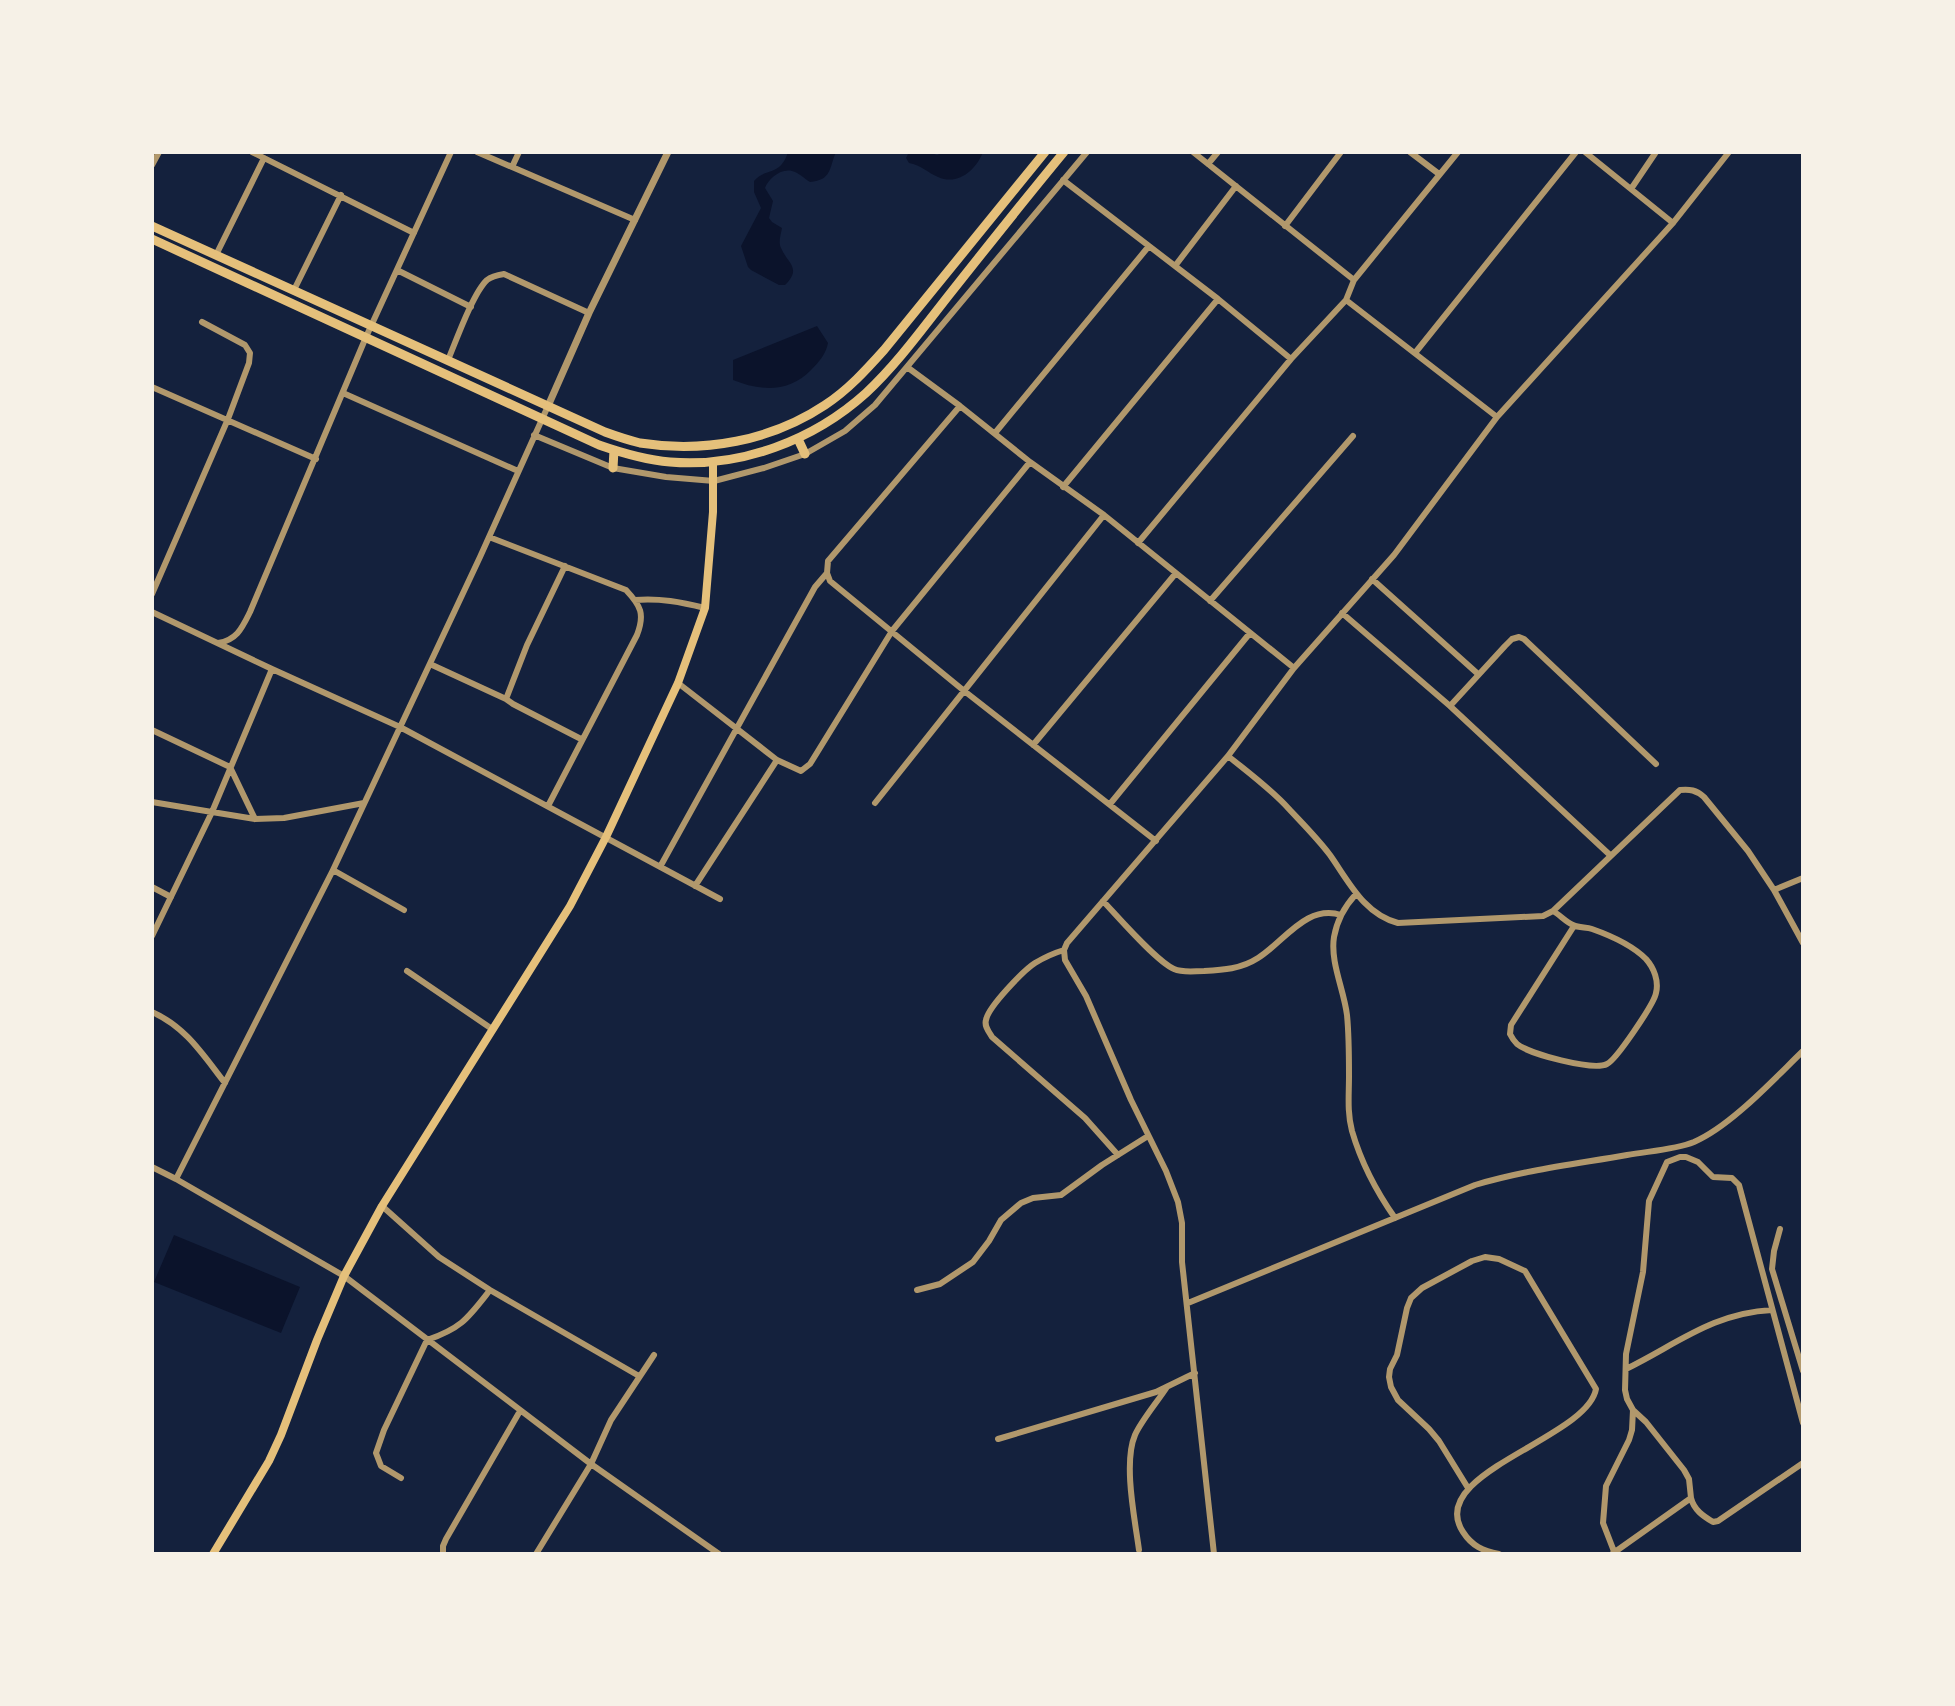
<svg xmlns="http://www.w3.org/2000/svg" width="1955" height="1706" font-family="Lato,sans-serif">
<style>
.water{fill:#0b132b}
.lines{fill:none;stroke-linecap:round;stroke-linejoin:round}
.minor{stroke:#b1986c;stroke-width:6}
.tertiary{stroke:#b1986c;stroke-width:7}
.secondary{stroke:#e5c07b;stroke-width:8}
.primary{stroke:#e5c07b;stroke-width:9}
</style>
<rect width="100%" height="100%" fill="#14213d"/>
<path class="water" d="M788,152H836C829,168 832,180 810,182C805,179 798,172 792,171C781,168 768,179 765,188L773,201L769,218L772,222L782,228C781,234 778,242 781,248C788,264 802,268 785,285H779L751,270L748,267L741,246L761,208L754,192V181C766,167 780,177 788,152Z
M909,152H928L937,155L944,152H983C976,170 958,186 938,177C928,173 921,165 909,163L906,158Z
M817,326L828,343C826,354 819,362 811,370C789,393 760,391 733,380V360Z
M174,1235L300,1287L281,1333L154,1282Z"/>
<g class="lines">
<path class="minor" d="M252,152L414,233
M477,152L635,220
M1193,152L1354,280
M1410,152L1439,174
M1585,152L1673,223
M1208,164L1218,152
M152,165L159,152
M512,167L519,152
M1063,180L1218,299L1291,359
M1631,189L1656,152
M1285,226L1341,152
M216,255L264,158
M1175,266L1236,186
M397,270L471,307
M294,290L341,195
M1346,300L1497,417
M1415,353L1576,152
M448,360C456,341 473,293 487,280C492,276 498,275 504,274L589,313
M907,367L960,406L1030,462L1104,515L1294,668
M152,387L316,459
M343,393L518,471
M960,406L828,561L827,573L830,581L963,690L1156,841
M995,433L1149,246
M534,435L613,468L666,477L714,481L764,468L805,454L845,431L875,405L1087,152
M1063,487L1218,299
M489,537L626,590C641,606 645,614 637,635L548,806
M1138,543L1291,359L1346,300L1354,280L1458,152
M565,566L527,645L506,699L513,704L581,739
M1372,579L1478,674
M152,594L228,419L249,363L250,353L245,345L202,322
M635,600C660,598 681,602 705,608
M1210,601L1353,436
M152,612L272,669L400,727L720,899
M1342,613L1450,706L1611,856
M218,643C237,640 242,628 250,612L366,337L451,152
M430,664L506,699
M272,669L212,812L255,819L284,818L364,803
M678,683L777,760L801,771L810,764L892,631L1030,462
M1450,706L1505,646L1512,639L1519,637L1524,639L1656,764
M152,730L230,767L255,819
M1033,745L1176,573
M1228,756C1249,773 1271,789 1289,809C1303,824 1318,839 1330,855C1349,882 1364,914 1398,923L1543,916L1553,911L1680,790C1690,789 1696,790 1704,797L1748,851L1774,890L1803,943
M152,802L212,812L152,936
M875,803L1104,515
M1110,804L1250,633
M660,867L815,587L827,573
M333,870L404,910
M695,886L777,760
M152,887L171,897
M1774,890L1803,878
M1356,894C1345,906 1337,920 1334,937C1330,962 1344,990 1347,1015C1349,1035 1349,1056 1349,1076C1349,1095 1347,1112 1352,1131C1361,1162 1376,1191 1395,1218
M1103,901C1118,917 1157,962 1174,969C1183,973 1194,971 1204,971C1223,970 1241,969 1258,958C1284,942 1306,904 1341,915
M1553,911C1560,915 1566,922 1573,925C1579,928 1586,927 1592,929C1609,935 1632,945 1646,959C1654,968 1659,981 1656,993C1654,1004 1616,1060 1607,1064C1593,1071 1529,1054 1517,1044C1514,1041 1512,1038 1510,1034L1511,1025L1574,926
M1064,950C1054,953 1045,957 1035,963C1024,970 988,1007 986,1020C984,1026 989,1032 992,1037L1085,1118L1118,1155
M407,971L492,1029
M152,1012C186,1027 203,1055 225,1083
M152,1167L176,1179L344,1276L591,1464L719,1554
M176,1179L333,870L480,557L548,406
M382,1206L439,1257L490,1290L639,1376
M1780,1229L1774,1251L1772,1269L1803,1371
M917,1290L940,1284L973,1262L989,1241L1001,1220L1021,1203L1033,1198L1061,1195L1102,1165L1148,1136
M1188,1303L1475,1185C1525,1170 1576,1164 1627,1155C1649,1151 1674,1150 1694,1142C1731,1126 1774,1079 1803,1051
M1626,1369C1677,1344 1713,1313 1772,1310
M998,1439L1156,1392L1195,1373
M401,1478L381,1466L376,1453L384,1430L427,1340C462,1328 468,1318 490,1290
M1468,1488L1439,1441L1429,1429L1398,1400L1391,1387L1389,1377L1390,1369L1397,1355L1407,1308L1411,1298L1422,1288L1472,1261L1485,1257L1499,1259L1525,1271L1596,1389C1587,1439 1424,1473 1463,1532C1472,1546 1483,1551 1499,1554
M1691,1498L1689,1479L1684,1470L1646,1422L1633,1410L1627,1399L1625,1390L1626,1354L1643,1272L1649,1201L1667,1162L1680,1157H1686L1698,1162L1713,1177L1732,1178L1739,1185L1803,1423
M1139,1550C1135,1520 1123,1463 1135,1435C1141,1421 1158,1401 1167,1387
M443,1554V1546L446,1539L520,1411
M536,1554L591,1464L611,1420L654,1355
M1214,1554L1182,1262V1223L1178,1202L1166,1171L1131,1100L1086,996L1065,960L1064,950L1067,943L1228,756L1294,668L1394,555L1497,417L1673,223L1729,152
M1612,1554L1691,1498C1694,1510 1703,1516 1713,1522L1718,1521L1803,1463
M1615,1554L1603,1523L1606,1486L1629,1440L1632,1430L1633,1410"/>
<path class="tertiary" d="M548,406L589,313L668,152"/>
<path class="secondary" d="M213,1554L269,1461L281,1435L317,1340L344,1276L382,1206L570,906L606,837L678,683L705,608L713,512V462"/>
<path class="primary" d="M152,226L605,432C616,436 628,440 640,443C704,453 771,441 825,405C848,390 866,370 884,350L1045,152
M152,239L599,445C622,453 646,460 670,462C741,468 814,440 866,393C897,364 923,328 949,295C987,247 1025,199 1064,152
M798,439L805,454
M613,468L614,450"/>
</g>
<rect width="1955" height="1706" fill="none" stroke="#f6f1e7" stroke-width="308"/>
</svg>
